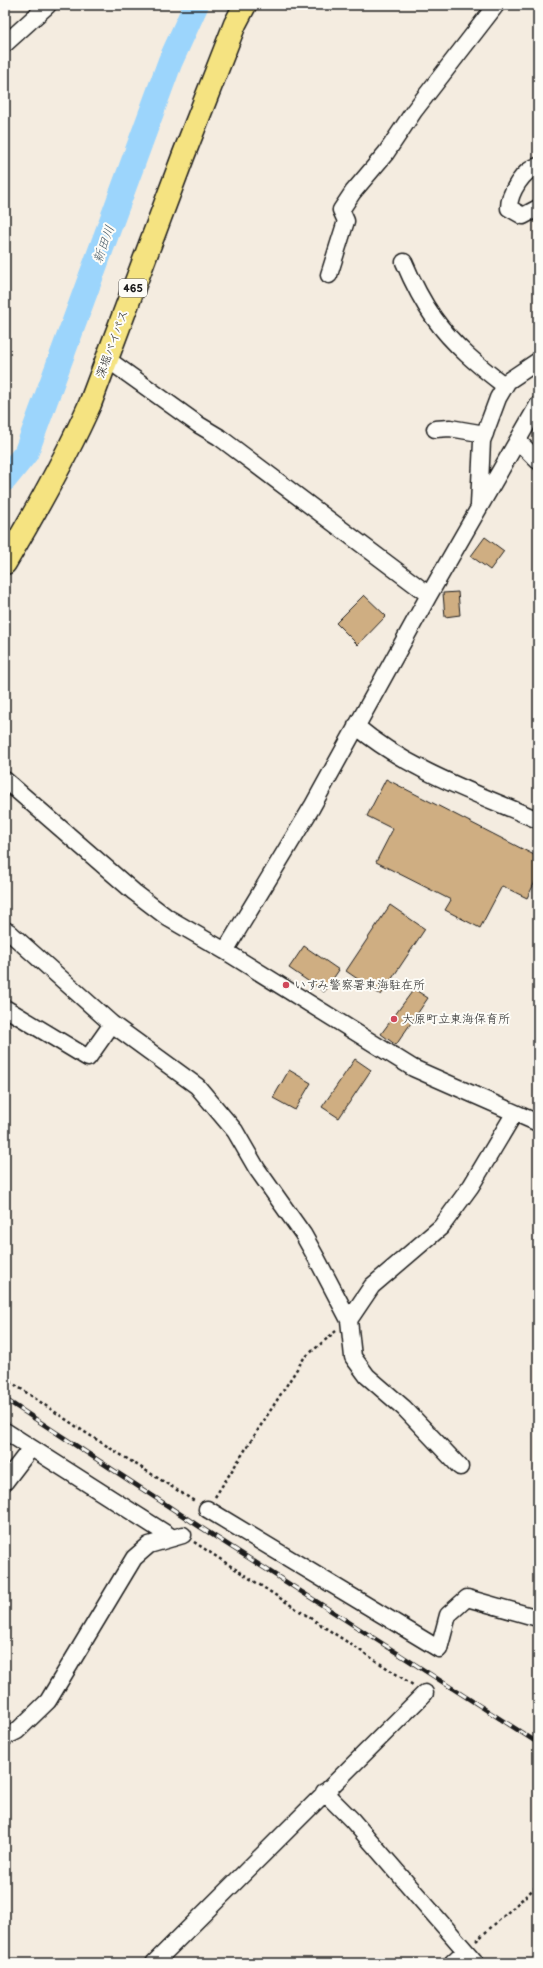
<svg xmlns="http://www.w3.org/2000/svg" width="543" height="1968" font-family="'Balsamiq Sans','Klee One',sans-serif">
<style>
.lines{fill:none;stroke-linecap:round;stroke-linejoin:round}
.river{stroke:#9cd5fc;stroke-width:25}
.building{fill:#cfae82;stroke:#1c1c1c}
.minor-casing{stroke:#1c1c1c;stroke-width:19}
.highway-casing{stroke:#1c1c1c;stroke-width:25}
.path{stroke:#1c1c1c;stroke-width:2.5;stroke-dasharray:3 3;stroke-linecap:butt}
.minor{stroke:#fdfcf7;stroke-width:16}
.highway{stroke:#f5e381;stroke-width:22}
.rail-casing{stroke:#1c1c1c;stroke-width:4.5}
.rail{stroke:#fdfcf7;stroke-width:3;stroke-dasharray:9;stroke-linecap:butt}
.poi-dot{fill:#d1495b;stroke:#fdfcf7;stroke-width:1.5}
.labels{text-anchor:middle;stroke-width:4;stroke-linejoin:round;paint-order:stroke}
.shield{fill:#fdfcf7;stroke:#605f5e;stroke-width:1}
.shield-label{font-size:11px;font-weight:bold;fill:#1c1c1c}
.street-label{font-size:12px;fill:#1c1c1c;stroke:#fdfcf7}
.poi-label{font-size:12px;fill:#1c1c1c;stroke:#fdfcf7;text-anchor:start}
.water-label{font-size:13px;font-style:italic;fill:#495d6a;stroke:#fdfcf7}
</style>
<rect width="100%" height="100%" fill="#f4ece0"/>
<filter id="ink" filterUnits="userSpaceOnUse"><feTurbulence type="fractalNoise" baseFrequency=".025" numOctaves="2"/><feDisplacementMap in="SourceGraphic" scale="8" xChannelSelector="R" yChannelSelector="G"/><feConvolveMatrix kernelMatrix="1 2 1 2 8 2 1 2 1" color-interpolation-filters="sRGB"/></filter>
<g filter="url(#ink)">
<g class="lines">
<path class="river" d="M5,479L26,453L170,62L196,5"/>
</g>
<path class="building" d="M485,537L504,551L490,570L471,556Z
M458,592L460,615L445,617L443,593Z
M364,595L386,616L358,645L336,623Z
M386,779L538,857V876L527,898L502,886L480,928L445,910L451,900L376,862L393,829L367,816Z
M390,905L425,929L381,995L346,971Z
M304,946L339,970L324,992L289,968Z
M414,989L428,998L396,1045L381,1034Z
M355,1059L371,1070L339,1118L322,1107Z
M289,1070L311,1083L295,1110L273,1098Z"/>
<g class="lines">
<defs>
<path id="minor" d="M5,44L48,5
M538,166C523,170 509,193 509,208L523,216L538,208
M404,262C412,281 422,301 434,318C453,345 479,366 505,386
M329,275L346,221L341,210L353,192L386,153L414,111L496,5
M107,359L199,425L219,437L429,595
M435,429L450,428L485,434
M518,441L538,461
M479,505L482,441L498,398L508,381L538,361
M356,726C408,770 476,793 538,820
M5,780L134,892L168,918L225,951L413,1068L538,1123
M5,930L9,932L112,1024L197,1086L235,1131L257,1169L303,1234L317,1259L349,1320L353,1357L367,1376L404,1408L460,1467
M225,951L312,807L429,595L538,405
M5,1008L88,1058L112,1024
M349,1320L372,1286L441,1227L471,1186L514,1114
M5,1431L173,1538
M5,1482L31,1448
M207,1509L439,1649L448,1615L467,1598L538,1618
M5,1737L17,1731L48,1701L134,1558L149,1545L183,1535
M324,1792L352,1820L476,1963
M154,1963L425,1693
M452,1963L465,1951"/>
<path id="highway" d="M5,563C36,511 65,460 90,404L184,154L235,24L245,5"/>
</defs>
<use href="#minor" class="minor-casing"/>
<use href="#highway" class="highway-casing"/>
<path class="path" d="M5,1378L83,1431L196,1502
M215,1497L304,1358L336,1331
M194,1542L413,1685
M476,1941L538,1885"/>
<use href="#minor" class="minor"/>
<use href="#highway" class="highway"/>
<defs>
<path id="rail" d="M5,1399L197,1525L538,1743"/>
</defs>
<use href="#rail" class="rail-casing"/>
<use href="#rail" class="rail"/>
</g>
</g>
<g class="poi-dot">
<circle cx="286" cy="985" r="4"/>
<circle cx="394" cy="1019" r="4"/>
</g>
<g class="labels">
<rect class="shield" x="119" y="279" width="28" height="18" rx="3"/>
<g class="shield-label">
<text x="133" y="292">465</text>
</g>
<g class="street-label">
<text transform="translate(112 344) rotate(-70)" y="4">深堀バイパス</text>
</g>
<g class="poi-label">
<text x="294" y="989">いすみ警察署東海駐在所</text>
<text x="402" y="1023">大原町立東海保育所</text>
</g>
<g class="water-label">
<text transform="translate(103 244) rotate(-70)" y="5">新田川</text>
</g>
</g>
<rect width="543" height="1968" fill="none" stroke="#fdfcf7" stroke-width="20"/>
<rect x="10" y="10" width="523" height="1948" fill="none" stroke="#1c1c1c" stroke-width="1.5" filter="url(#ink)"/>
</svg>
